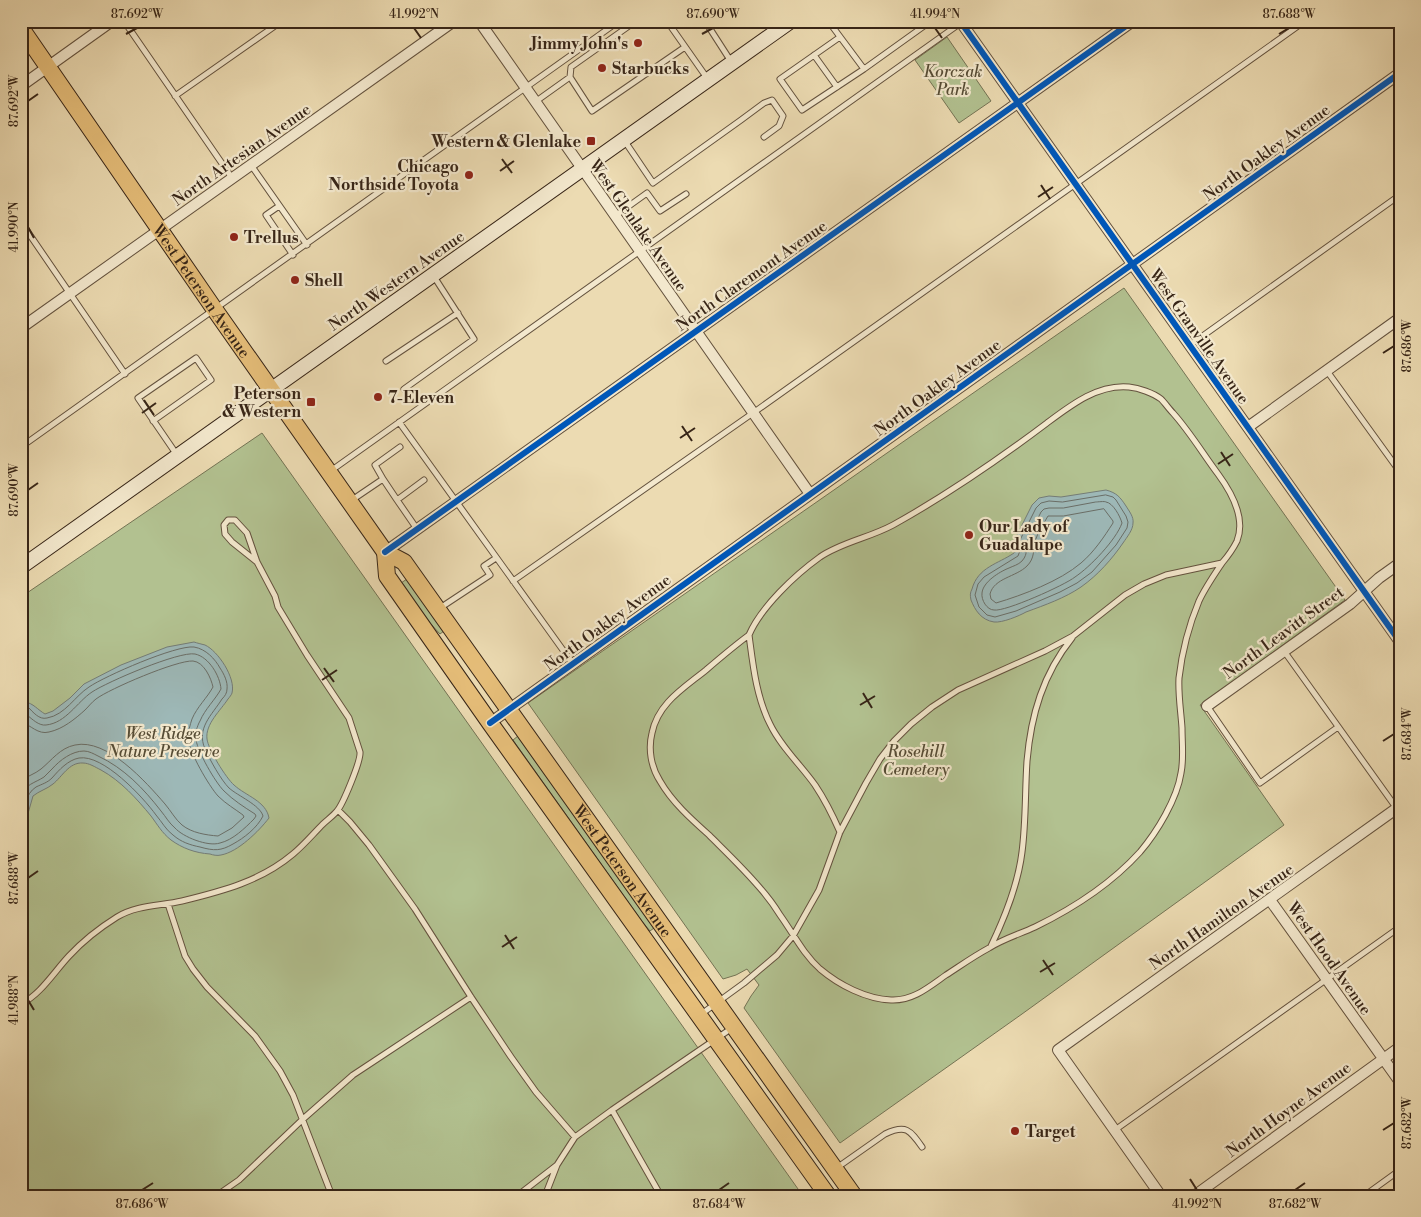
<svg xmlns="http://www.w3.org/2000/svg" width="1421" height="1217" font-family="'Libre Bodoni',serif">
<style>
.green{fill:#b2c190;stroke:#747354}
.water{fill:#9db8b7;stroke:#747d77}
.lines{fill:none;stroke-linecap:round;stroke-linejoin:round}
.shore{stroke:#6a6e67;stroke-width:1}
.lane-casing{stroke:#64523e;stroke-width:7}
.street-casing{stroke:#64523e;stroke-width:12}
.secondary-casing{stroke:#372517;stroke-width:16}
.primary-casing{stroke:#372517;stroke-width:18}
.lane{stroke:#f3e8cd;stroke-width:5}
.street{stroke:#f3e8cd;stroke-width:10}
.secondary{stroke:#f3e8cd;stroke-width:14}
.primary{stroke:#e6be79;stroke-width:16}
.cycleway-casing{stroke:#f3e8cd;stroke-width:9}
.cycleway{stroke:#0057b8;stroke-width:6}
.ticks{fill:none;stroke:#372517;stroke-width:2}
.poi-dot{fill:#8f2418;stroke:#f3e8cd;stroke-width:2}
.labels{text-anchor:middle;stroke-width:4.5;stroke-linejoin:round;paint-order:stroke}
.poi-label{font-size:16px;font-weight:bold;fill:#372517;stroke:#f3e8cd;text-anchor:start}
.park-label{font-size:16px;font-style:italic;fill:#564c35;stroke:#f3e8cd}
.street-label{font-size:16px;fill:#372517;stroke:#f3e8cd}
.neatline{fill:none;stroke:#372517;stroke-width:2}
.ticks-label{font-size:12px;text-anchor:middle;fill:#372517}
</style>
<rect width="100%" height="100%" fill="#ecdbb2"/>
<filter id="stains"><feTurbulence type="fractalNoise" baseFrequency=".004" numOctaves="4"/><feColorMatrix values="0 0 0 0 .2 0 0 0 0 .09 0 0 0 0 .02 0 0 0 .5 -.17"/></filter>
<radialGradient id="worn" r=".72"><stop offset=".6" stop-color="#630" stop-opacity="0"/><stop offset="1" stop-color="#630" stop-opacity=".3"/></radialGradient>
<path class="green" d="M947,37L991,101L959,123L915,60Z
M1124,288L1345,600L1200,705L1284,825L1022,1014L840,1143L744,1008L751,996L759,985L747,969L736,975L723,979L528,703Z
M262,433L803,1196H21V597Z
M407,579L444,631L440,634L429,622L401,583Z
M518,736L654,928L650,931L641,920L513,740Z"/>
<path class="water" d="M1106,490C1117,493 1120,497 1126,506C1129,511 1134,517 1133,523C1133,530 1127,537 1123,543C1112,559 1098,575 1081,587C1065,598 1045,605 1026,612C1019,616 1002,623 994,622C981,620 975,610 971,600C970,595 970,593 972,589C978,567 998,564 1014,553L1016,547L1014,541L1032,505L1039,498L1049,496L1061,497Z
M194,642C197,643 201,644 205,645C218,651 236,678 232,693C232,694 229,698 228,699C221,710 205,724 207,739C208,749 226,778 234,785C246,796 266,801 269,818C259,831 238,852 221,855C217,856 213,855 210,854C195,853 182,848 171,840C162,833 157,824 151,816C137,799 121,781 101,770C95,767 89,763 83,763C69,762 62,777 53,784C47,789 39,791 33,796L21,838V705L25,702C33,703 38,710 45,714L53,711L70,698L84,684L121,665L167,647Z"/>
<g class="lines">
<path class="shore" d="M1106,495L1113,497L1116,500L1126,516L1128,522L1127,528L1116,545L1092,572L1077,583L1060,592L1016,611L995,617L987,615L979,607L975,595L978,584L984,577L1018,556L1021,548L1020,540L1036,508L1041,503L1049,501L1062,502Z
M1096,502C1097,502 1105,501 1106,502C1113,503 1120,516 1122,523C1116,540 1090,567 1075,577C1065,585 1005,612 994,610C987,610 981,600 982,593C983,582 999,572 1009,568C1013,566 1018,565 1022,561C1029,553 1025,547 1028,539C1031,530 1037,521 1041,512L1044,509L1049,508H1063Z
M1104,509L1113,521V523C1104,537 1094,552 1081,563C1060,581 1023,595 996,603L991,599L990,594C994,578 1016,577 1027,566C1035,558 1033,550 1035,541C1038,532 1044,523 1048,516H1063Z
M21,708L28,707C33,712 39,720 47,718C65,715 75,696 89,687C105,676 176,645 194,647C206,649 215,659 220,668C224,674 228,682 227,689C227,693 225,696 222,699C212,715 196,728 205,749C210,760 221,780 229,788C238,796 260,805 263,816C257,828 244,838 233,844C221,851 214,851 200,847C190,845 181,842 173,835C166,830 162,822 156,815C143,797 103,754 79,758C68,760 59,770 52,778C47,783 42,784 36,787C25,794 24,809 21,821
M21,715H27C32,719 39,726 46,725C66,723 77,702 92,692C107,682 179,651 195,654C209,657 220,676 221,689C215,700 205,709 200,721C197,726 195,734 196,740C198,752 215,782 224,791C233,800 244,807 255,814L256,816L254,819C245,828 233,840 220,843C208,847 183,837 175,828C169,823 166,817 161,811C144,789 124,768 98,756C94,754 89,751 84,751C72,751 60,760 52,769C49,772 47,774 44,777C35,783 25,784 21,796
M21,722C31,725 38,735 49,732C63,729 75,719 85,710C89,706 92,702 96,699C109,689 177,660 193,661C204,662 211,678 213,687C207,698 197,707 192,719C190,725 188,732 188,738C189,752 209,786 218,796C226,804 235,809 243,815L244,817L232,828L218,836C206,835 192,833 182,825C175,819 171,811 165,804C146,782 107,738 75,745C60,748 52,760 41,769C35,774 27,776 21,781"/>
<defs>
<path id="lane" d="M124,21L232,178
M667,21L707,78
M705,21L732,63
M819,21L832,26
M831,21L832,26L864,69L802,110L780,79L840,37
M814,55L837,87
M864,69L931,21
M570,77L571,67L636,21
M175,96L282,21
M535,102L570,77L592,111L685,47
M624,140L653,183L741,120L764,103L772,100L783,116L779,126L764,137
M251,165L307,245
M279,206L266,215L293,255
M615,216L647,193L660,211L686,194
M21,222L125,374
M1190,345L1400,195
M386,361L458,313
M1327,371L1400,472
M404,389L474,339L433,275
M153,421L211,380L196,358L138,398L177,455
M399,422L573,664
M21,447L619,21
M332,470L962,22
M383,479L397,500L424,480
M352,500L383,479L375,465L400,447
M397,500L417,529
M513,581L753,413L1305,21
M440,608L490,575L484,566L496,558
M749,635C753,665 756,696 770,724C781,747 800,764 815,785C825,800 833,816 840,832
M1284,651L1400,813
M1207,706L1260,783L1338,727
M338,810L350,822L369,845L415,909L471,997L511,1057L536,1092L575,1137
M168,904L185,956L193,969L207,987L255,1036L280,1071L293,1095L332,1196
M991,946C1005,917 1018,885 1022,852C1026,822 1025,791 1027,761C1031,715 1043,674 1072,638
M21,1004C41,994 54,972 69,956C82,942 101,927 117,917C137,905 160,906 182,901C223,891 261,881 293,854C304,845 313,834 323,824C327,820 333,816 337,811C343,804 361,761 360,752L349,718L307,655L278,607L275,596L257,562L247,533L235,520H228L224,525L225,534L232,542L257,562
M700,1015L744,983L777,955L793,936L819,890L840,832L866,783L880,759L894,741L911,724L932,707L958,690L1045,651L1073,636L1125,595L1144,584L1166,575L1222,563C1228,556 1233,549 1237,541C1246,518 1232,493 1218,474C1203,454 1190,432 1173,413C1169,409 1165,403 1161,399C1153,393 1139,388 1129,387C1098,384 1071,405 1047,423C998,460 947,495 893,525C869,538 842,542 820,557C795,575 761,607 749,635C734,646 720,658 706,670C684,688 658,703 652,733C648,749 651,767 660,781C672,802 691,819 709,835C726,852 744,869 760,888C767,896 774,905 780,915C793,933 803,954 820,969C839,985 866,999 891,1000C913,1001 929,987 946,975C960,966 974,956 989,948C1003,939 1020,934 1035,927C1074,908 1111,884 1140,852C1157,832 1177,799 1181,773C1184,759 1182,743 1182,728C1181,712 1178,694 1179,678C1182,652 1189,625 1199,601C1205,588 1214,575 1222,563
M612,1110L661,1196
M1115,1130L1400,927
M838,1167L885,1134C906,1124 910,1130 922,1147
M216,1196L239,1180L303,1119L353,1075L471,997
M517,1196L557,1165L575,1137L612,1110L732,1028
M545,1196L557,1165
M1364,1196L1400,1170"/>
<path id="street" d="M479,21L810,494
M960,21L1400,642
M21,86L112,21
M21,328L454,21
M1248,427L1400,318
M385,552L1133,21
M1207,706L1350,604L1379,578L1400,563
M490,723L1400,73
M1270,900L1400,1082
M1161,1196L1058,1050L1400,806
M1194,1196L1400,1047"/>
<path id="secondary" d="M21,567L791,21"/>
<g id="primary">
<path id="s1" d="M21,28L215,310L385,552L404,562L854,1196"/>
<path d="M385,552L387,576L490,723L828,1196"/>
</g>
</defs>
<use href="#lane" class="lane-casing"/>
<use href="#street" class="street-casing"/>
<use href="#secondary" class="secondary-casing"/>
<use href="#primary" class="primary-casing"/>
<use href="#lane" class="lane"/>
<use href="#street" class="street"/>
<use href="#secondary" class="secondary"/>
<use href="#primary" class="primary"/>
<defs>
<path id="cycleway" d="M960,21L1400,642
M385,552L1133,21
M490,723L1400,73"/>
</defs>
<use href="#cycleway" class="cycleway-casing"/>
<use href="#cycleway" class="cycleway"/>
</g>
<path class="ticks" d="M414,28L421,38M935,28L942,38M126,34L137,28M702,34L713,28M1279,34L1289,28M28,101L38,94M502,159L512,173M500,171L514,161M1041,185L1050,199M1038,197L1053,187M28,227L34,238M1383,353L1394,346M144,400L154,415M142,413L156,403M682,426L692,441M680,438L695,428M1221,452L1230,466M1218,464L1233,454M28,490L38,483M324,668L334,682M322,680L337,670M863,693L872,708M860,705L875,696M1383,741L1394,734M28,878L38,871M505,935L514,949M502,947L517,937M1043,960L1053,975M1040,972L1055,963M28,1000L34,1010M1383,1130L1394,1123M1190,1179L1197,1190M142,1190L153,1183M719,1190L729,1183M1295,1190L1305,1183"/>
<g class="poi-dot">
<circle cx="638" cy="43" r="5"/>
<circle cx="602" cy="68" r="5"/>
<rect x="586" y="136" width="10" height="10" rx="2.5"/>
<circle cx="469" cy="175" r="5"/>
<circle cx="234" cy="237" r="5"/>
<circle cx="295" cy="280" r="5"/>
<circle cx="378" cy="397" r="5"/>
<rect x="306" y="397" width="10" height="10" rx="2.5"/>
<circle cx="969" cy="535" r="5"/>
<circle cx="1015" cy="1131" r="5"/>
</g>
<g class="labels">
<g class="poi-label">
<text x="628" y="49" text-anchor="end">Jimmy John's</text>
<text x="612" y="74">Starbucks</text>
<text x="581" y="147" text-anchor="end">Western &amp; Glenlake</text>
<text x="459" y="172" text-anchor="end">Chicago<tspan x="459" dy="18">Northside Toyota</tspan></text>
<text x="244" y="243">Trellus</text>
<text x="305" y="286">Shell</text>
<text x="301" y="399" text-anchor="end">Peterson<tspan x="301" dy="18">&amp; Western</tspan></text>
<text x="388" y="403">7-Eleven</text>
<text x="979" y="532">Our Lady of<tspan x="979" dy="18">Guadalupe</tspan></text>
<text x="1025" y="1137">Target</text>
</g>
<g class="park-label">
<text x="953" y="77">Korczak<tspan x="953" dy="18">Park</tspan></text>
<text x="163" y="739">West Ridge<tspan x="163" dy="18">Nature Preserve</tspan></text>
<text x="916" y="757">Rosehill<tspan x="916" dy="18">Cemetery</tspan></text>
</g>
<g class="street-label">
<text transform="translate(1266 152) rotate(-36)" y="6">North Oakley Avenue</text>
<text transform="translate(241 154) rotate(-35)" y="6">North Artesian Avenue</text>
<text transform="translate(639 225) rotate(55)" y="6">West Glenlake Avenue</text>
<text transform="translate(751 275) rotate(-35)" y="6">North Claremont Avenue</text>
<text transform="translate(396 280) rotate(-35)" y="6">North Western Avenue</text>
<text dy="6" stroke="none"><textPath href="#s1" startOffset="319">West Peterson Avenue</textPath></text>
<text transform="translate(1200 336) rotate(55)" y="6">West Granville Avenue</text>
<text transform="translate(937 387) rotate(-36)" y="6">North Oakley Avenue</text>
<text transform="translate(607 622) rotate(-36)" y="6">North Oakley Avenue</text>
<text transform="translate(1283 632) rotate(-36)" y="6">North Leavitt Street</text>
<text dy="6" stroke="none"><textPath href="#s1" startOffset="1038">West Peterson Avenue</textPath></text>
<text transform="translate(1221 916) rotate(-35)" y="6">North Hamilton Avenue</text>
<text transform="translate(1330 958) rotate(55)" y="6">West Hood Avenue</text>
<text transform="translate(1288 1109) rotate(-36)" y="6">North Hoyne Avenue</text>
</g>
</g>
<rect width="1421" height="1217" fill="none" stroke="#ecdbb2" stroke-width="55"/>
<rect x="28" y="28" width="1366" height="1162" class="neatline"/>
<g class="ticks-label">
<text x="137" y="18">87.692°W</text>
<text x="414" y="18">41.992°N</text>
<text x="713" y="18">87.690°W</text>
<text x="935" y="18">41.994°N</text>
<text x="1289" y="18">87.688°W</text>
<text transform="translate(14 101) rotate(-90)" y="4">87.692°W</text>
<text transform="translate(14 227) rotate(-90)" y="4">41.990°N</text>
<text transform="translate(1407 346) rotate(-90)" y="4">87.686°W</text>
<text transform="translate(14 490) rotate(-90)" y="4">87.690°W</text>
<text transform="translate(1407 734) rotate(-90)" y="4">87.684°W</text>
<text transform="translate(14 878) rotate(-90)" y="4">87.688°W</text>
<text transform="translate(14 1000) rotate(-90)" y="4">41.988°N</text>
<text transform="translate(1407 1123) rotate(-90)" y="4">87.682°W</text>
<text x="142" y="1208">87.686°W</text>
<text x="719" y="1208">87.684°W</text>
<text x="1197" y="1208">41.992°N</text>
<text x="1295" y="1208">87.682°W</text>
</g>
<rect width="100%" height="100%" filter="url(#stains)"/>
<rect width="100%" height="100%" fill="url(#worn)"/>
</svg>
